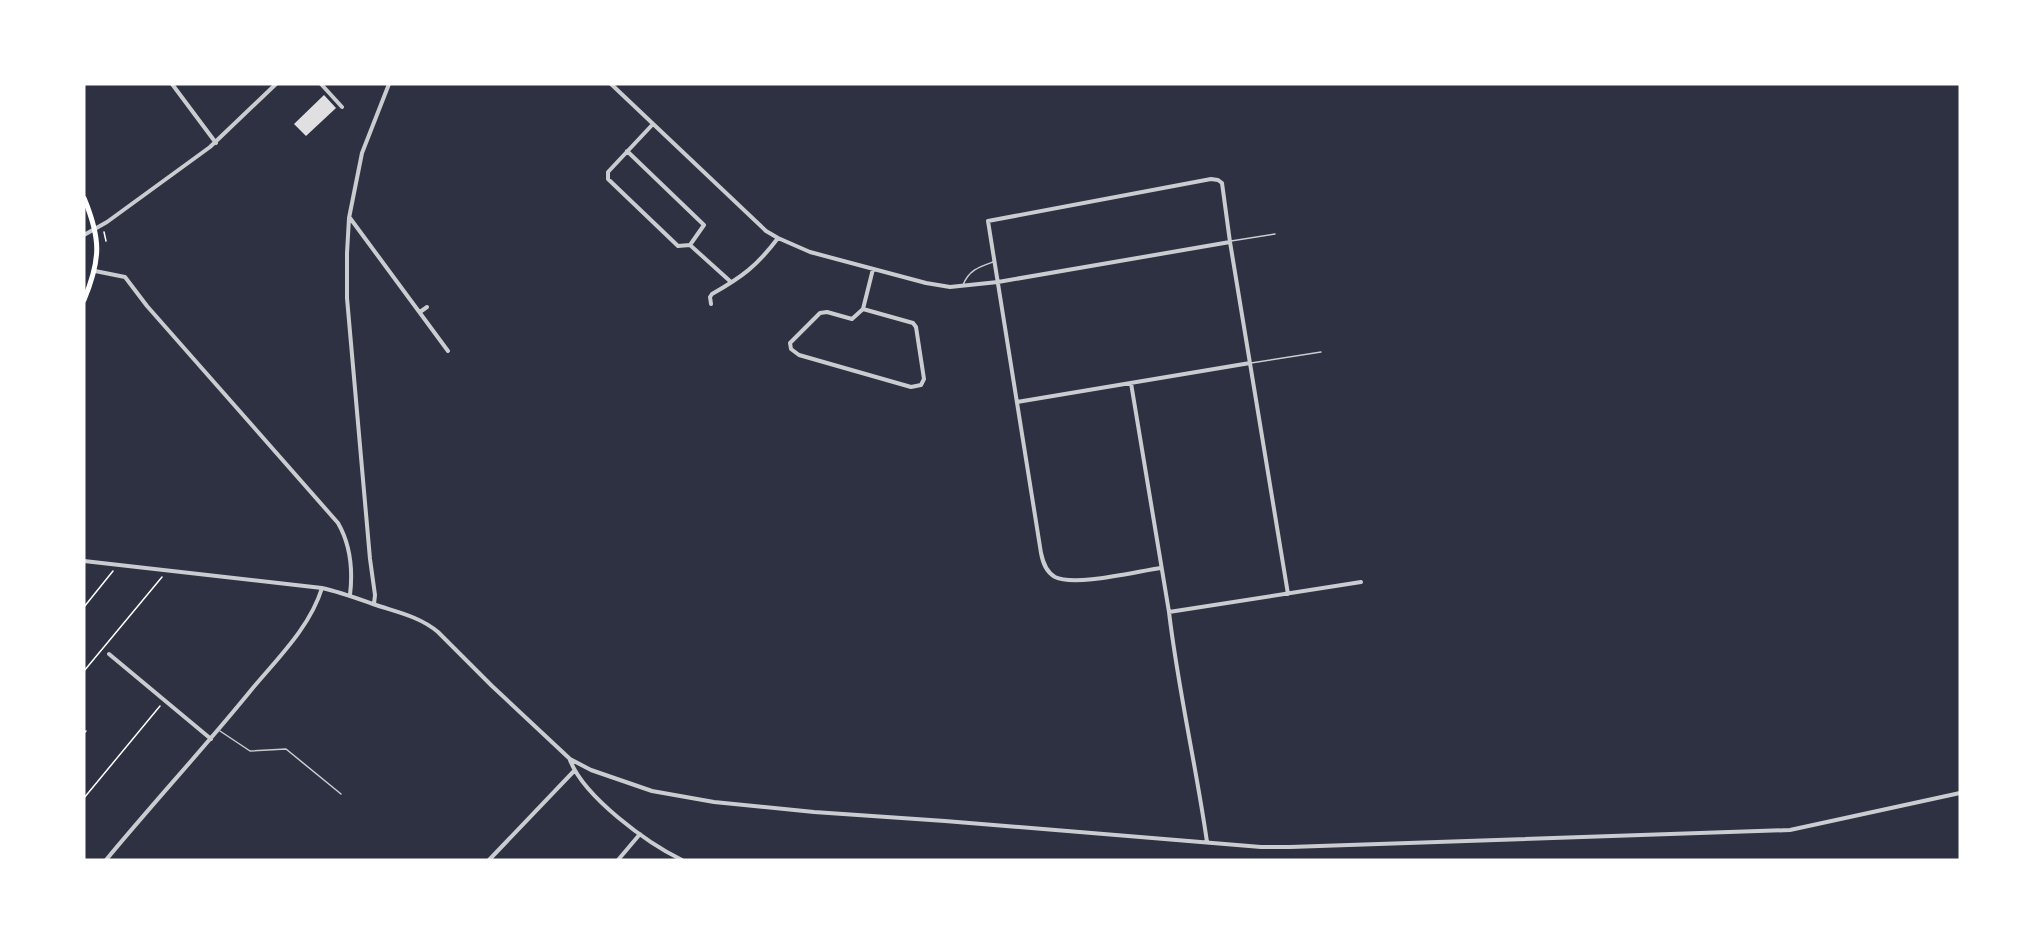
<svg xmlns="http://www.w3.org/2000/svg" width="2044" height="944" font-family="'Golos Text',sans-serif">
<style>
.building{fill:#e0e0e3}
.lines{fill:none;stroke-linecap:round;stroke-linejoin:round}
.path{stroke:#fff;stroke-width:1.5}
.service{stroke:#caccd0;stroke-width:1.5}
.minor{stroke:#caccd0;stroke-width:4}
.secondary{stroke:#fff;stroke-width:5}
</style>
<rect width="100%" height="100%" fill="#2d3142"/>
<path class="building" d="M324,95L336,108L306,136L294,124Z"/>
<g class="lines">
<path class="path" d="M104,232L106,241
M84,607L113,571
M84,671L162,577
M84,733L86,731
M84,798L160,706"/>
<path class="service" d="M1231,241L1275,234
M963,285C969,270 979,267 993,262
M1251,363L1321,352
M220,731L250,751L286,749L341,794"/>
<path class="minor" d="M172,84L216,143
M321,84L342,107
M611,84L766,231L778,238L810,252L926,283L950,287L998,282L1230,242
M653,124L608,172V179L678,246L690,245L731,282
M627,151L704,225L690,245
M350,218L448,351
M84,235L107,222L210,147L276,84
M95,271L125,277L147,306L338,523C350,544 353,570 350,595
M711,304L710,297L712,294C742,277 757,266 778,238
M863,309L913,323L916,327L924,379L921,385L911,387L799,355L791,349L790,343L820,313L827,312L852,319L863,309L873,269
M420,312L427,307
M1131,383L1169,612C1178,689 1196,765 1207,842
M1017,402L1250,363
M84,561L322,588C340,592 356,598 373,604C396,612 419,616 438,632L492,686L570,759L591,770L652,791L714,802L814,812L945,821L1261,847H1290L1790,830L1960,793
M1161,568C1138,571 1075,587 1055,577C1046,572 1043,563 1041,553L988,221L1211,179L1218,180L1222,183L1230,242L1288,594
M374,604L375,595L370,559L347,298V253L349,218L362,153L389,84
M1169,612L1361,582
M109,654L211,739
M570,760C584,797 647,843 682,860
M106,860C154,802 205,747 252,689C278,658 310,627 322,588
M489,860L574,771
M618,860L640,834"/>
<path class="secondary" d="M84,198C101,239 101,259 84,300"/>
</g>
<rect width="2044" height="944" fill="none" stroke="#ffffff" stroke-width="171"/>
</svg>
